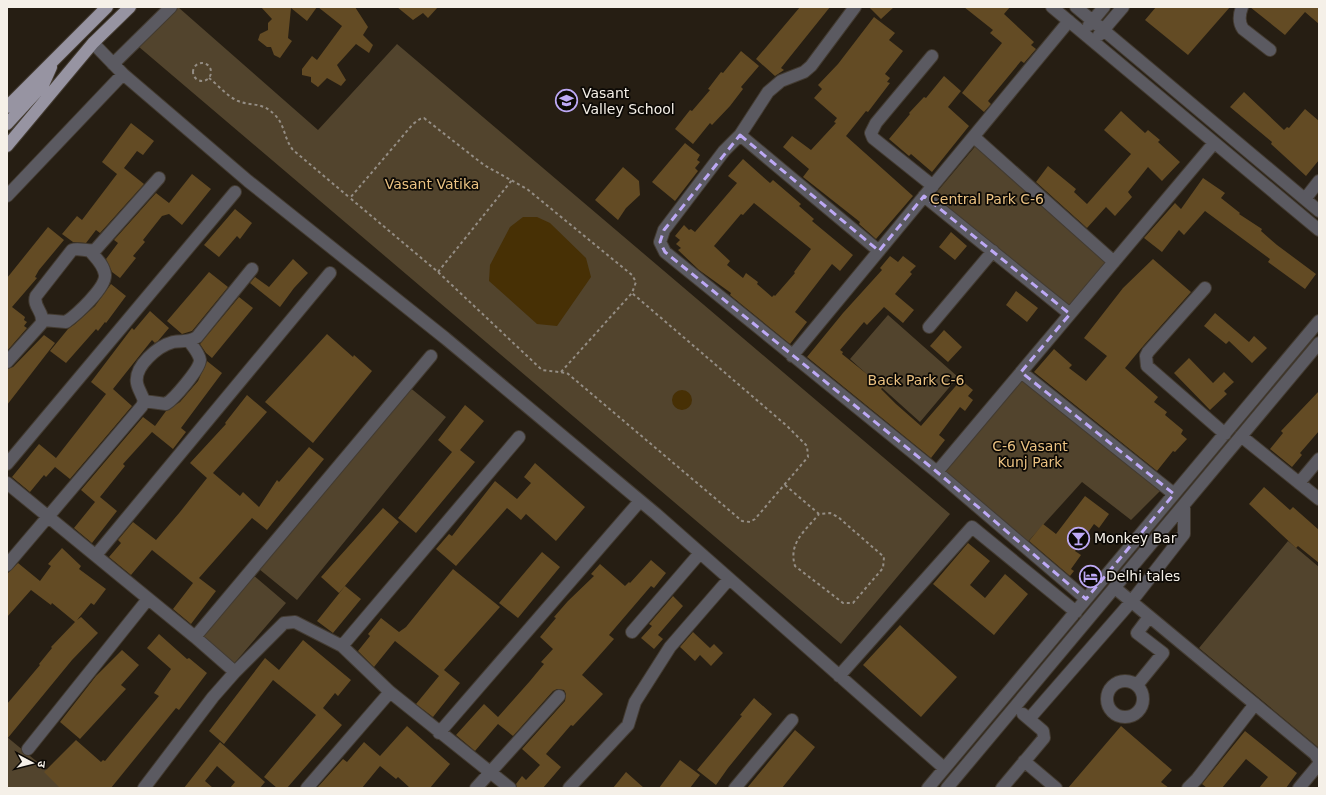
<svg xmlns="http://www.w3.org/2000/svg" width="1326" height="795" font-family="'DejaVu Sans','Noto Sans Devanagari',sans-serif">
<style>
.green{fill:#52442d}
.water{fill:#473005}
.building{fill:#634b24;fill-rule:evenodd}
.lines{fill:none;stroke-linecap:round;stroke-linejoin:round}
.minor-casing{stroke:#433b31;stroke-width:14}
.major-casing{stroke:#433b31;stroke-width:14}
.path{stroke:#948d84;stroke-width:2;stroke-dasharray:3 3;stroke-linecap:butt}
.minor{stroke:#5b5a61;stroke-width:12}
.major{stroke:#9794a2;stroke-width:12}
.marked{fill:none;stroke:#bda9f5;stroke-width:3;stroke-dasharray:8 5;stroke-linejoin:round}
.labels{text-anchor:middle;stroke-width:3.5;stroke-linejoin:round;paint-order:stroke}
.poi-label{font-size:14px;fill:#f5f0e8;stroke:#0c0905;text-anchor:start}
.park-label{font-size:14px;fill:#ebc282;stroke:#0c0905}
</style>
<rect width="100%" height="100%" fill="#261e13"/>
<path class="green" d="M164,7H178L318,130L397,44L950,514L841,644L132,41Z
M978,143L1114,262L1070,314L931,199Z
M888,315L958,377L920,422L850,359Z
M1021,372L1164,487L1131,520L1082,482L1024,546L940,475Z
M408,386L446,417L297,600L259,569Z
M1288,541L1319,567V748L1199,648Z
M252,574L286,603L232,666L198,637Z
M7,737L69,788H7Z"/>
<path class="water" d="M523,217H537L550,223L586,258L591,277L557,326L537,324L489,281L490,265L510,227Z
M672 400a10 10 0 1 1 20 0a10 10 0 1 1-20 0Z"/>
<path class="building" d="M261,7H317L307,21L291,8L288,38L292,41L280,58L274,55L271,47H267L258,40L260,34L268,30V23L272,19Z
M318,7H355L368,27L363,35L373,45L369,53L356,44L337,65L346,80L341,86L327,78L318,87L311,82V77L302,75V69L312,56L317,60L342,26Z
M397,7H438L428,18L423,13L413,20Z
M800,7H830L781,68L784,70L775,76L756,59Z
M869,7H894L881,19Z
M964,7H1010L1004,14L1034,42L1031,45L1036,49L1024,63L1021,61L988,101L991,104L984,112L962,93L1002,43L990,33L993,30Z
M1156,7H1230L1188,55L1145,20Z
M1250,7H1319V24L1305,12L1285,35Z
M874,17L895,33L889,40L903,51L885,74L890,78L887,82L890,83L868,112L866,111L846,136L913,196L876,239L859,224L860,222L803,177L809,169L783,147L792,136L811,150L836,123L834,122L837,118L814,98L822,89L818,85L838,64Z
M741,51L759,66L741,87L743,89L730,106L712,125L710,123L693,144L675,129L690,110L692,111L710,90L708,89L721,72L723,73Z
M944,76L961,91L948,107L969,126L932,172L911,154L909,156L889,139L910,114L909,113L924,97L926,98Z
M1244,92L1284,130L1287,127L1289,128L1305,109L1319,121V160L1306,176L1271,144L1272,142L1230,107Z
M1121,111L1145,133L1148,130L1160,140L1158,142L1180,162L1162,181L1148,167L1128,192L1132,197L1115,216L1106,207L1087,228L1036,182L1048,166L1076,189L1074,192L1087,204L1131,154L1104,130Z
M131,123L154,141L143,155L137,151L124,168L144,184L100,233L96,230L86,243L73,242L62,234L77,216L82,220L117,174L102,162Z
M685,143L700,155L697,160L700,162L695,168L698,171L675,201L652,182Z
M743,159L770,183L773,180L801,204L799,206L814,219L812,221L853,255L840,271L832,264L795,312L807,322L790,344L730,295L731,293L699,270L678,250L681,248L676,244L680,240L675,236L684,225L689,230L691,229L695,232L737,183L728,176ZM754,203L811,249L794,272L795,273L775,296L774,295L772,297L757,284L758,282L746,273L743,278L727,265L730,261L714,246L741,214L743,215Z
M623,167L639,181L640,195L626,208L618,220L595,200Z
M192,174L211,189L182,225L169,214L162,216L143,240L145,242L133,256L136,258L120,278L112,272L106,259L118,243L114,240L156,193L169,203Z
M1203,178L1225,193L1221,198L1240,213L1239,214L1262,229L1261,231L1277,245L1316,274L1305,289L1268,262L1270,259L1205,211L1184,235L1179,230L1162,252L1144,238L1175,203L1181,209Z
M235,209L252,223L240,239L237,236L219,257L204,245Z
M48,227L64,240L39,270L35,277L37,278L12,307L25,317L24,320L27,322L24,326L27,328L7,351V278Z
M951,232L967,246L955,260L939,247Z
M890,256L898,262L903,256L916,266L910,272L912,274L895,294L914,310L903,323L884,307L867,325L864,322L840,350L843,352L842,354L883,387L881,389L896,404L921,426L961,380L973,390L968,396L973,400L965,411L960,407L939,435L945,440L931,458L807,357L843,313L882,270L880,268Z
M293,259L308,273L294,288L280,307L250,283L255,277L269,287Z
M1153,259L1191,292L1144,345L1125,368L1158,397L1154,402L1167,412L1165,415L1183,430L1181,434L1187,439L1175,452L1173,451L1157,471L1034,372L1054,349L1072,365L1069,368L1086,381L1107,356L1084,338L1123,288Z
M209,272L228,287L192,331L182,334L167,321Z
M111,284L126,296L106,323L105,322L98,331L96,329L66,363L50,351L68,329L75,324L95,306Z
M1016,291L1038,308L1027,322L1006,305Z
M239,297L253,308L212,358L206,353L200,344Z
M150,311L169,328L158,341L155,343L152,340L113,389L132,406L70,479L55,467L46,477L44,475L30,492L12,477L39,444L56,458L106,394L91,382L132,328L134,330Z
M1215,313L1249,342L1254,336L1267,348L1252,363L1229,341L1226,344L1204,326Z
M944,330L962,347L948,362L930,346Z
M327,334L353,357L354,355L372,371L313,443L265,402Z
M44,335L55,343L7,405V369L13,367Z
M1189,358L1213,383L1224,372L1234,382L1224,391L1227,394L1210,410L1174,373Z
M207,361L222,373L181,428L186,432L173,449L152,432L123,464L125,466L100,497L117,511L92,543L74,528L95,502L81,490L143,417L155,426L166,411L180,402L198,381Z
M1319,391V431L1300,453L1302,455L1292,467L1270,449L1283,433L1281,431Z
M247,395L267,412L213,473L240,496L243,492L259,507L277,480L279,482L309,447L324,459L267,530L252,518L199,578L216,591L191,624L173,609L193,583L177,570L152,550L131,575L109,557L121,543L118,540L133,522L156,540L180,512L207,478L190,463L226,424L225,423Z
M465,405L484,421L460,450L475,462L416,533L398,518L452,452L438,440Z
M535,463L585,507L556,541L526,514L521,520L507,508L456,566L436,549L449,534L452,536L495,481L517,499L531,483L524,477Z
M1264,487L1290,510L1293,507L1319,530V563L1298,546L1296,548L1249,504Z
M1085,496L1109,514L1099,528L1094,524L1075,551L1081,555L1071,569L1074,571L1070,576L1029,541L1043,524L1056,534Z
M383,508L399,522L339,593L321,577Z
M968,543L990,561L970,585L985,598L1005,574L1028,594L994,635L933,584Z
M62,548L81,566L79,569L106,589L94,605L91,603L77,620L81,617L98,633L72,660L7,739V704L40,665L39,664L52,648L51,647L75,622L52,603L51,605L31,590L7,617V574L18,563L40,581L51,566L48,564Z
M542,552L560,567L518,618L499,603Z
M651,560L666,573L654,588L651,586L609,635L614,639L582,675L603,694L573,726L571,725L546,754L561,767L543,788H517L516,784L522,776L526,780L540,765L522,749L565,701L566,694L564,690L557,689L553,691L513,736L498,724L475,751L456,735L484,704L498,717L530,681L544,664L541,662L553,649L540,637L556,618L554,617L568,601L594,576L591,574L600,564L625,586L629,582L630,583Z
M453,569L500,607L444,670L460,683L433,717L416,704L439,676L395,641L374,667L358,651L370,636L368,634L381,618L399,632L406,627Z
M345,586L361,599L333,633L317,621Z
M673,596L683,606L658,635L663,639L654,649L641,638L652,626L649,624Z
M900,625L957,677L921,717L863,665Z
M693,632L710,648L714,644L723,653L711,666L700,655L695,661L680,647Z
M159,634L187,659L189,658L207,673L179,710L176,708L111,788H60L44,772L76,740L101,762L103,760L105,761L159,696L154,693L171,669L147,648Z
M303,640L351,680L338,696L335,693L323,708L342,725L287,788H277L264,777L316,715L299,701L273,680L224,744L209,731L265,658L279,670Z
M122,650L139,665L121,685L126,689L80,739L60,722L96,676Z
M754,698L772,714L728,768L716,785L697,770L742,716L740,715Z
M407,726L450,764L430,788H410L398,777L396,779L380,766L362,788H317L343,759L347,762L364,742L380,756Z
M1121,726L1172,770L1161,782L1169,788H1068Z
M795,730L815,747L782,788H747Z
M1245,731L1297,773L1286,788H1259L1268,777L1246,759L1222,788H1207L1202,784Z
M220,742L265,782L260,788H230L235,782L217,766L205,781L213,788H184Z
M680,760L700,775L690,788H659Z
M626,772L644,788H613Z"/>
<g class="lines">
<defs>
<path id="minor" d="M855,7L811,66L804,72L781,81L768,92L740,135L724,151L664,230L660,242L665,252L937,472L1086,599
M1052,7L1319,230
M1076,7L1319,211
M1242,7C1239,15 1238,22 1243,29L1270,50
M1089,25L1104,7
M1099,35L1123,7
M93,43L123,74L248,181L445,338L656,514L944,768
M932,56L876,123L871,133L873,138L933,186
M113,64L171,7
M740,135L879,251
M974,137L1114,262
M7,196L123,74
M924,196L1070,314
M1305,199L1319,181
M1205,288L1148,352L1146,356L1147,366L1225,434
M43,320L66,322C76,315 106,288 105,275C104,265 96,258 90,251
M929,327L993,251
M792,356L1069,21
M7,362L41,324C46,313 32,307 36,296L72,250C80,247 88,253 96,249L159,178
M1021,372L1174,494
M144,401L166,404C174,399 200,369 200,360C199,353 193,347 189,341
M1241,436L1319,499
M7,464L235,192
M937,472L1214,143
M7,483L195,637L235,672
M1299,483L1319,459
M96,555L330,273
M7,565L142,406L144,401C142,394 138,389 137,383C134,366 158,346 173,342C182,340 188,343 197,337L252,269
M1115,588L1315,754L1319,760
M632,632L700,553
M195,637L431,356
M342,646L519,437
M839,676L972,527L1076,612
M1107 699a18 18 0 1 1 36 0a18 18 0 1 1-36 0Z
M1137,685L1163,653L1137,633L1149,617
M1029,719L1131,602L1184,534V505
M439,733L640,501
M28,749L148,599
M1024,761L1056,788
M144,788L213,697L235,672L284,623L295,622L342,646L390,692L510,788
M307,788L390,692
M476,788L559,696
M569,788L628,725L635,702L670,647L729,579
M735,788L792,720
M928,788L1319,321
M947,788L1319,343
M1002,788L1044,738L1043,731L1023,714
M1188,788L1197,779L1255,704
M1299,788L1319,764"/>
<path id="major" d="M7,107L107,7
M7,124L43,85L51,67
M7,146L93,43L130,7"/>
</defs>
<use href="#minor" class="minor-casing"/>
<use href="#major" class="major-casing"/>
<path class="path" d="M193 72a9 9 0 1 1 18 0a9 9 0 1 1-18 0Z
M209,78C218,85 228,97 238,101C253,107 261,101 275,115C285,125 284,139 293,150L350,198
M424,118L484,165L527,189L632,275L636,282L632,293L787,426L807,446L808,457L755,519L750,522L742,521L567,373L542,370L438,272L350,198L413,124L420,119Z
M438,272L512,180
M561,372L632,293
M785,485L819,514L830,513L838,517L884,557L883,568L853,603H843L795,566C788,543 805,531 819,514"/>
<use href="#minor" class="minor"/>
<use href="#major" class="major"/>
</g>
<path class="marked" d="M740,135L879,251L924,196L1070,314L1021,372L1174,494L1086,599L937,472L665,252L660,242L664,230Z"/>
<defs>
<symbol id="school-ring" viewBox="-11 -11 22 22"><circle r="9.5" fill="#0c0905" stroke="#bda9f5" stroke-width="1.5"/><path d="M0-5L7-2L0 1L-7-2ZM-4 1L0 2.5L4 1V4Q0 6-4 4Z" fill="#bda9f5"/></symbol>
<symbol id="bar-ring" viewBox="-11 -11 22 22"><circle r="9.5" fill="#0c0905" stroke="#bda9f5" stroke-width="1.5"/><path d="M-6-5H6L.8 .8V4.5H3.5V6h-7V4.5H-.8V.8Z" fill="#bda9f5"/></symbol>
<symbol id="hotel-ring" viewBox="-11 -11 22 22"><circle r="9.5" fill="#0c0905" stroke="#bda9f5" stroke-width="1.5"/><path d="M-6-4.5h1.5V1H6V5H4.5V3h-9V5H-6ZM-4 0a1.8 1.8 0 1 1 3.6 0ZM.5 0V-2.5h3Q6-2.5 6 0Z" fill="#bda9f5"/></symbol>
</defs>
<g fill-rule="evenodd">
<use href="#school-ring" x="554" y="88" width="25" height="25"/>
<use href="#bar-ring" x="1066" y="526" width="25" height="25"/>
<use href="#hotel-ring" x="1078" y="564" width="25" height="25"/>
</g>
<g class="labels">
<g class="poi-label">
<text x="582" y="98">Vasant<tspan x="582" dy="16">Valley School</tspan></text>
<text x="1094" y="543">Monkey Bar</text>
<text x="1106" y="581">Delhi tales</text>
</g>
<g class="park-label">
<text x="432" y="189">Vasant Vatika</text>
<text x="987" y="204">Central Park C-6</text>
<text x="916" y="385">Back Park C-6</text>
<text x="1030" y="451">C-6 Vasant<tspan x="1030" dy="16">Kunj Park</tspan></text>
</g>
</g>
<rect width="1326" height="795" fill="none" stroke="#f5f0e8" stroke-width="16"/>
<g transform="translate(32 763) rotate(97)" stroke="#0c0905" stroke-width="3" paint-order="stroke">
<path d="M0-3L7 15L0 10L-7 15Z" fill="#f5f0e8"/>
<text y="-6" font-size="11" font-weight="bold" text-anchor="middle" fill="#f5f0e8">उ</text>
</g>
</svg>
